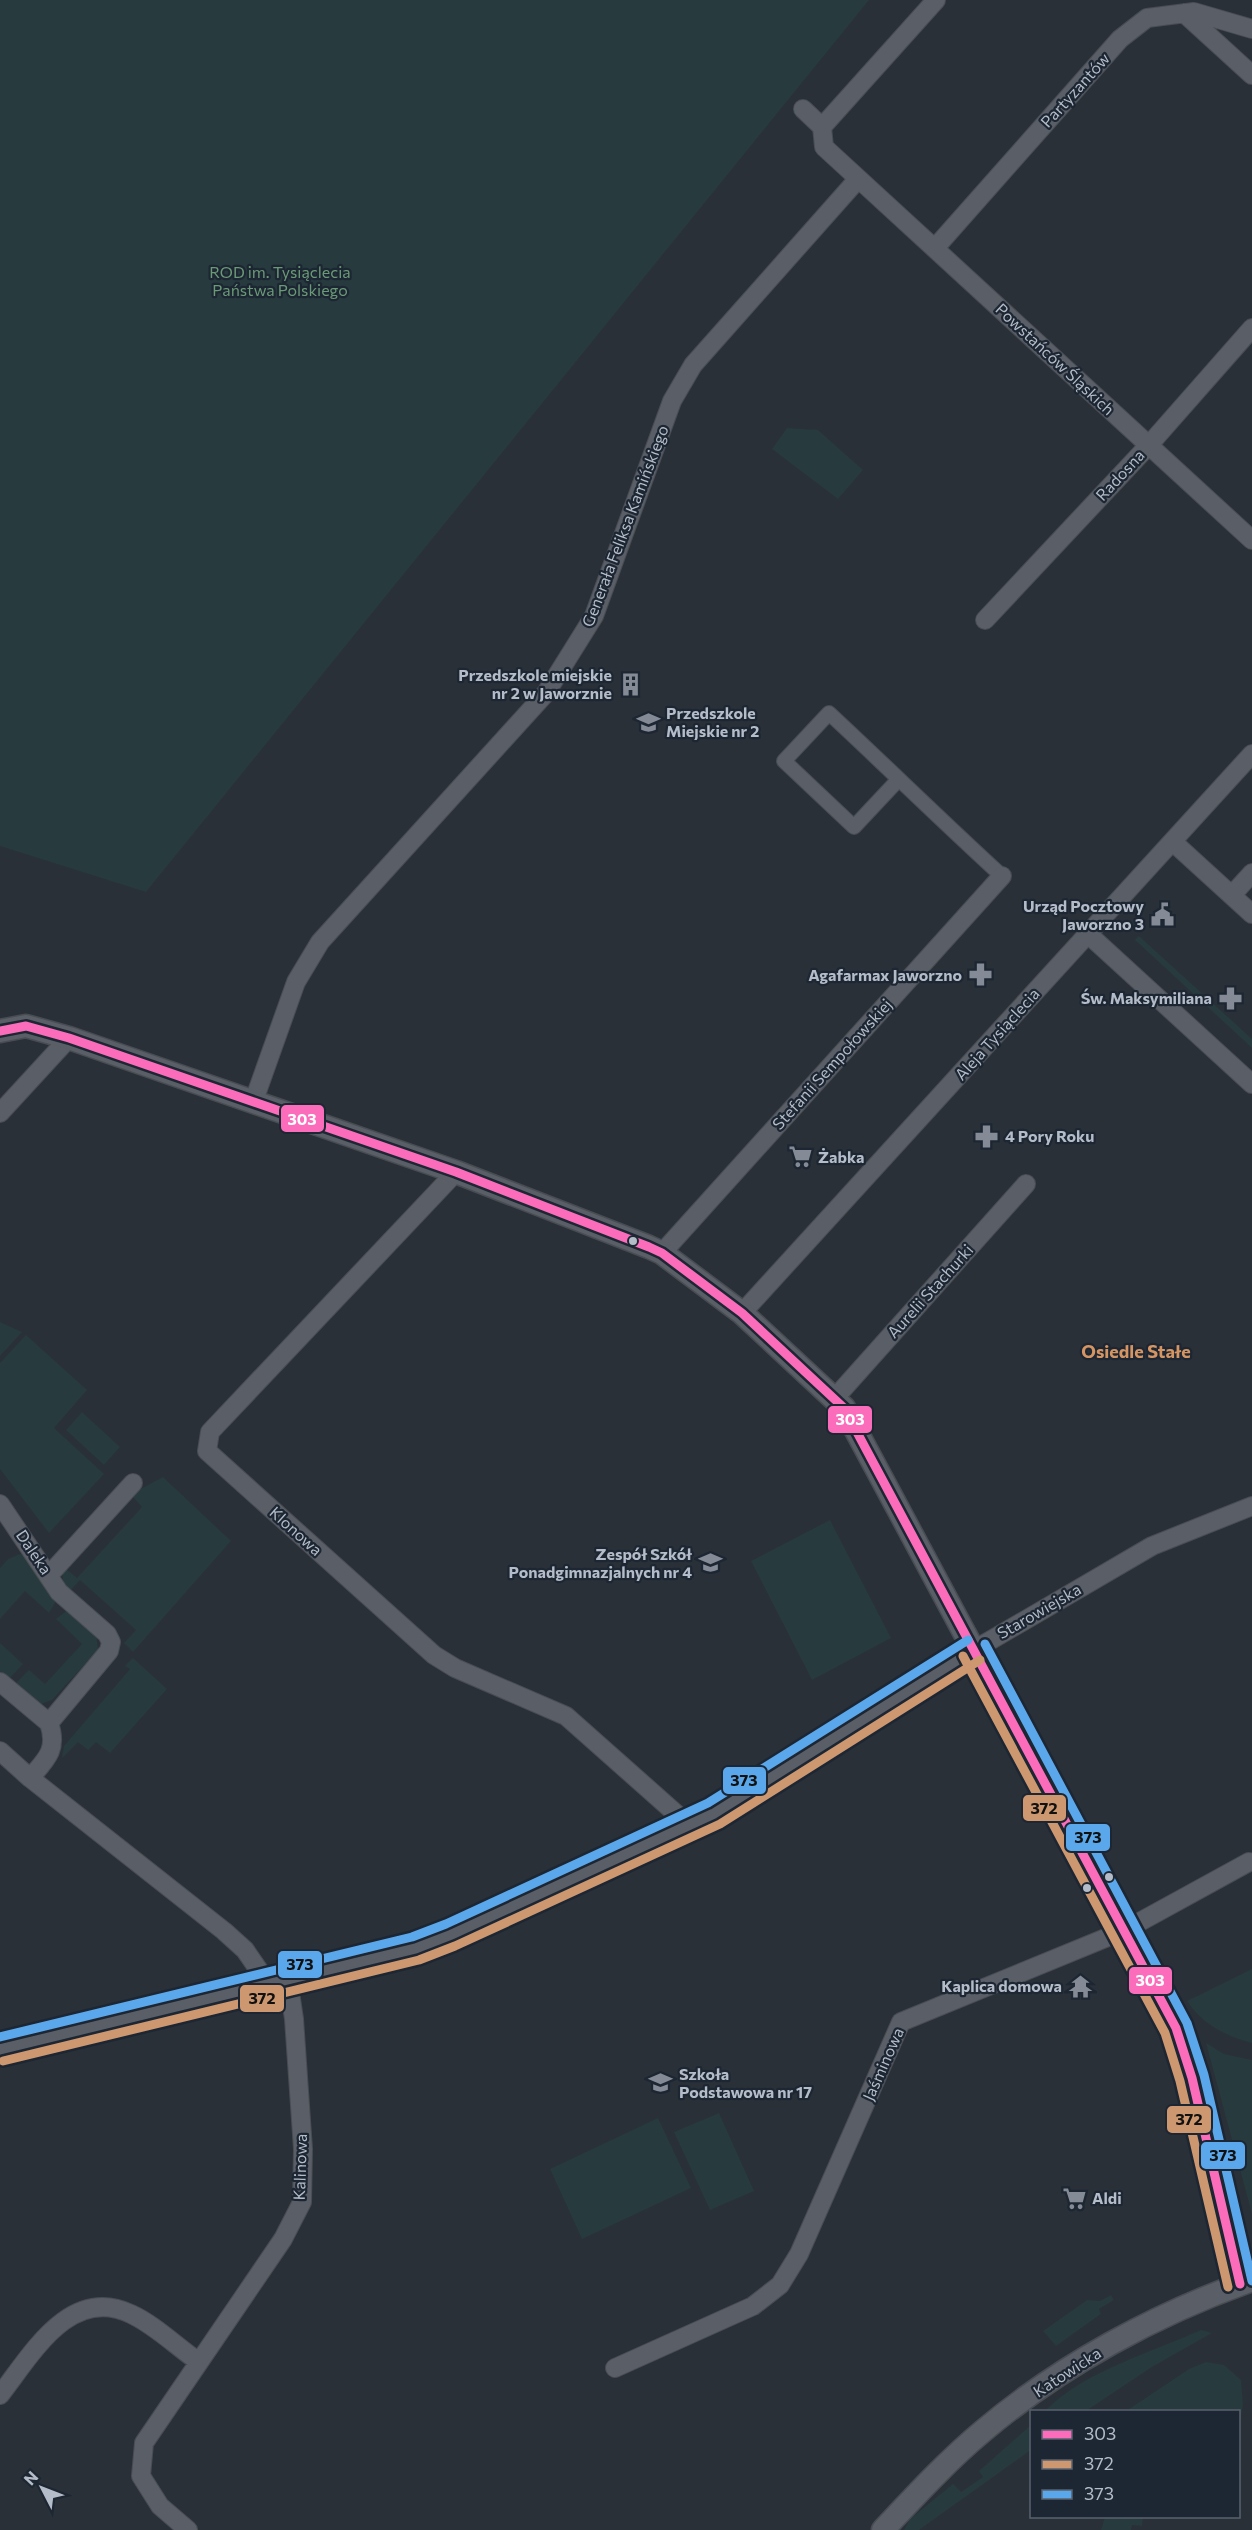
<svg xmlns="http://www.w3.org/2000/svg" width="1252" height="2530" font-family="Commissioner,sans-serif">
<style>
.green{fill:#273a3e}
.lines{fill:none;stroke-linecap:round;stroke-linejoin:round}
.pedestrian-casing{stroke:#484c53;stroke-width:16}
.minor-casing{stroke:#484c53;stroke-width:20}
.tertiary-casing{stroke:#484c53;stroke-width:25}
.pedestrian{stroke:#5a5e66;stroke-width:14}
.minor{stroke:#5a5e66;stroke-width:18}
.tertiary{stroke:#5a5e66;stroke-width:22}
.bus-1-casing{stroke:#1d2633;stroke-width:14}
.bus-2-casing{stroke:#1d2633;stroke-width:14}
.bus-3-casing{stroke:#1d2633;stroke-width:14}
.bus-1{stroke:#fb6dba;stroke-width:9}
.bus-2{stroke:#cd976f;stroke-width:9}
.bus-3{stroke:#5aa8eb;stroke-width:9}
.bus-dot{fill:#b4bcc9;stroke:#1d2633;stroke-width:2}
.labels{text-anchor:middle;stroke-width:4.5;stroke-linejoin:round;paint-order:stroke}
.street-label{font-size:16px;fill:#b4bcc9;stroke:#1d2633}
.park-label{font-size:16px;fill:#6b9a76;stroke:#1d2633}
.poi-label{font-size:16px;font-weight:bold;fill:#b4bcc9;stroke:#1d2633;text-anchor:end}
.neighbourhood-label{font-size:18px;font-weight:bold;fill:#d59563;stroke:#1d2633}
.line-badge{stroke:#1d2633;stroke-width:2}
.badge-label{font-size:16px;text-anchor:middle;font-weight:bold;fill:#fff}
.pale-badge-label{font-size:16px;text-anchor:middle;font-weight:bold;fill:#111}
</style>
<rect width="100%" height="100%" fill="#2a3038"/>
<path class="green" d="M0,0H869L146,892L0,846Z
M787,428L818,430L863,470L838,499L772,449Z
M1139,936L1252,1039V1048L1135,940Z
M0,1322L22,1332L0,1356Z
M26,1335L87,1390L54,1428L104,1474L49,1533L0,1469V1363Z
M82,1412L120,1447L104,1465L66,1430Z
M163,1477L231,1541L133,1652L124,1643L136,1630L80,1580L70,1591C63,1583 60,1578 65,1568L77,1578L142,1507L132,1496L137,1491Z
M830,1520L891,1638L812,1680L751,1561Z
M25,1552L56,1601L49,1613L25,1591L0,1619V1568L8,1559Z
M65,1612H69L96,1634L98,1650L52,1700L39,1705L14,1685L29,1670L45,1684L82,1644L56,1619Z
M0,1643L23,1664L8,1680L0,1672Z
M133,1658L167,1689L110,1753L96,1742L88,1750L78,1742L62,1758L64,1746L130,1669L125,1666Z
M1252,1969V2043C1225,2036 1202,2024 1187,2001Z
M1206,2043L1224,2054L1252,2060V2214Z
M719,2113L754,2191L710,2210L674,2132Z
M658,2118L691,2188L582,2239L550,2169Z
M1111,2295L1114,2300L1099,2309L1101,2314L1056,2346L1043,2331L1087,2300L1100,2301Z
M1201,2330L1212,2333L1152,2367L1086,2411H1045C1082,2372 1152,2352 1201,2330Z
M1206,2362L1224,2365L1241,2380L1243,2405L1239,2426L1238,2412L1126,2411L1189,2369Z
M1031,2425V2450L919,2530H904L910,2519L953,2484L961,2492L983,2477L979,2471Z
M1105,2517H1143L1142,2526L1132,2525L1131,2530H1101Z"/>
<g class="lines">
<defs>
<path id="pedestrian" d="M899,779L854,827L784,761L829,713C887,767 944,823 1002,876"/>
<path id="minor" d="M936,0L822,127L824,147L1252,540
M1184,13L1252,75
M803,109L822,127
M935,248L1120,39L1147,18L1194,12L1252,29
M985,620L1149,445L1252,328
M1173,842L1252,914
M1232,895L1252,873
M1088,934L1252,1084
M253,1103L296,982L320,942L546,693L594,616L672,401L693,365L858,179
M0,1113L69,1038
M456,1172L210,1432L207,1451L434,1655L455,1668L566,1716L690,1826
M662,1253L1002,876
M742,1313L1252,754
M834,1399L1026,1184
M0,1504L59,1592L107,1634L111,1642L109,1651L49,1723C58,1749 47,1759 30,1778
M49,1575L133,1483
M974,1650L1152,1546L1252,1506
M0,1682L49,1723
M0,1751L30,1778L224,1931L245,1950L267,1982
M615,2368L753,2306L780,2285L799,2254L901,2022L1125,1930L1249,1862
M0,2395C32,2354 70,2285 131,2314C155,2325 177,2347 199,2362
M188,2530L160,2506L141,2476L144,2443L283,2239L302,2202L303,2149L294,2019L288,1979"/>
<path id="tertiary" d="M0,1031L26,1026L69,1038L456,1172L649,1247L662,1253L742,1313L844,1408L1176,2028L1192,2078L1240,2284
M0,2049L416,1948L451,1935L714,1814L974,1650
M883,2530C915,2496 947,2461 983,2431C1061,2365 1156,2314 1252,2280"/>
</defs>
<use href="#pedestrian" class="pedestrian-casing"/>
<use href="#minor" class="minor-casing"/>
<use href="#tertiary" class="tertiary-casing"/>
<use href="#pedestrian" class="pedestrian"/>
<use href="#minor" class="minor"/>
<use href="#tertiary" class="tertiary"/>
<defs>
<path id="bus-1" d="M0,1031L26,1026L69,1038L456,1172L649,1247L662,1253L742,1313L844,1408L1176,2028L1192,2078L1240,2284"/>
<path id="bus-2" d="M963,1656L1165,2033L1180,2081L1228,2287
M3,2061L419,1960L455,1946L720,1824L980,1660"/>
<path id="bus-3" d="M985,1644L1187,2023L1204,2075L1252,2281
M0,2037L412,1937L446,1924L708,1803L968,1640"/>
</defs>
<use href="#bus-1" class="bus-1-casing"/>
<use href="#bus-2" class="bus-2-casing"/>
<use href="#bus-3" class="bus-3-casing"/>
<use href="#bus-1" class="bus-1"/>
<use href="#bus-2" class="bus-2"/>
<use href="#bus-3" class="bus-3"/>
</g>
<defs>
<symbol id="building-bare" viewBox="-9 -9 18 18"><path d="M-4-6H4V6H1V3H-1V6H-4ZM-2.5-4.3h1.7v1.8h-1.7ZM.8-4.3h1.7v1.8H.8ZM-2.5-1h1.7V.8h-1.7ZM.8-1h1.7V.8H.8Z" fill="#848b96" stroke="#1d2633" stroke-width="2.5" paint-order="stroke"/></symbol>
<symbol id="school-bare" viewBox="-9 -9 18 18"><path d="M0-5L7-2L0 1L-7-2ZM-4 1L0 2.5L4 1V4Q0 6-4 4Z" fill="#848b96" stroke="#1d2633" stroke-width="2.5" paint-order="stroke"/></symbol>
<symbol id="civic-bare" viewBox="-9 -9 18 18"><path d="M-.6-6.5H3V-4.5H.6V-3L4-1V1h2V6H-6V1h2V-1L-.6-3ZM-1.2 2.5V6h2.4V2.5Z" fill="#848b96" stroke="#1d2633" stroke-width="2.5" paint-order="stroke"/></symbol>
<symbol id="pharmacy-bare" viewBox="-9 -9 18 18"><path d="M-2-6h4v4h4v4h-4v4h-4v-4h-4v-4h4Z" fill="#848b96" stroke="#1d2633" stroke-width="2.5" paint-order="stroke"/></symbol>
<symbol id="supermarket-bare" viewBox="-9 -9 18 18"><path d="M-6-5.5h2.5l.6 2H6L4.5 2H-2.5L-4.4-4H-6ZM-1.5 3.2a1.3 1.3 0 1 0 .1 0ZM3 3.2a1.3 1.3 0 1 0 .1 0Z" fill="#848b96" stroke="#1d2633" stroke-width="2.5" paint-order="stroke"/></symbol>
<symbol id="temple-bare" viewBox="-9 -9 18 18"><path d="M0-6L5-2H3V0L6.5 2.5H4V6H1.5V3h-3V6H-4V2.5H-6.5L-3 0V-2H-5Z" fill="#848b96" stroke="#1d2633" stroke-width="2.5" paint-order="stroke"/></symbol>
</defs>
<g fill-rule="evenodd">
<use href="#building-bare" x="614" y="668" width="33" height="33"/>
<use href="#school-bare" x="632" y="706" width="33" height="33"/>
<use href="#civic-bare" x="1146" y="898" width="33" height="33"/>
<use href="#pharmacy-bare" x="964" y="958" width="33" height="33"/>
<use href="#pharmacy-bare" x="1214" y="982" width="33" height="33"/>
<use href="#pharmacy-bare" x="970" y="1120" width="33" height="33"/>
<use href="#supermarket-bare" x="784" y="1140" width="33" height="33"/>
<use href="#school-bare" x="694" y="1546" width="33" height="33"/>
<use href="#temple-bare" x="1064" y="1970" width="33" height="33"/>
<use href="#school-bare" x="644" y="2066" width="33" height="33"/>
<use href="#supermarket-bare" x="1058" y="2182" width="33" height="33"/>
</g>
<g class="bus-dot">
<circle cx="633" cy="1241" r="5"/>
<circle cx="1109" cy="1877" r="5"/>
<circle cx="1087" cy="1888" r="5"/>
</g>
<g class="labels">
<g class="street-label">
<text transform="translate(1075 90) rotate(-48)" y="6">Partyzantów</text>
<text transform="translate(1055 359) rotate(43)" y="6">Powstańców Śląskich</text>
<text transform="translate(1120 475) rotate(-47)" y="6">Radosna</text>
<text transform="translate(625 526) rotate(-69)" y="6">Generała Feliksa Kamińskiego</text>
<text transform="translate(997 1034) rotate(-48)" y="6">Aleja Tysiąclecia</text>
<text transform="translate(832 1064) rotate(-48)" y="6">Stefanii Sempołowskiej</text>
<text transform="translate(930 1291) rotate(-48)" y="6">Aurelii Stachurki</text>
<text transform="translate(296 1531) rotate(42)" y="6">Klonowa</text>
<text transform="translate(34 1552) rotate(56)" y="6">Daleka</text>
<text transform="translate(1039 1611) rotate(-30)" y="6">Starowiejska</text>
<text transform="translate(883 2064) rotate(-66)" y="6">Jaśminowa</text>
<text transform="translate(300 2167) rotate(-88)" y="6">Kalinowa</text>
<text transform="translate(1067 2372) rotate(-33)" y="6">Katowicka</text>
</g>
<g class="park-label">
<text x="280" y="278">ROD im. Tysiąclecia<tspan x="280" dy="18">Państwa Polskiego</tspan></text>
</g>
<g class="poi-label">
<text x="612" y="681">Przedszkole miejskie<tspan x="612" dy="18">nr 2 w Jaworznie</tspan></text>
<text x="666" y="719" text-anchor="start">Przedszkole<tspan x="666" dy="18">Miejskie nr 2</tspan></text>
<text x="1144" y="912">Urząd Pocztowy<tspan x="1144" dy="18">Jaworzno 3</tspan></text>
<text x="962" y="981">Agafarmax Jaworzno</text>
<text x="1212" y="1004">Św. Maksymiliana</text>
<text x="1005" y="1142" text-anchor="start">4 Pory Roku</text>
<text x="818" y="1163" text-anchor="start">Żabka</text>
<text x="692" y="1560">Zespół Szkół<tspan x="692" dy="18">Ponadgimnazjalnych nr 4</tspan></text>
<text x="1062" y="1992">Kaplica domowa</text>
<text x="679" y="2080" text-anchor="start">Szkoła<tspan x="679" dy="18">Podstawowa nr 17</tspan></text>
<text x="1092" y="2204" text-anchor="start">Aldi</text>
</g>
<g class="neighbourhood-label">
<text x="1136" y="1358">Osiedle Stałe</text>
</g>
</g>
<g class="line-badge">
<rect x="280" y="1104" width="45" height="29" rx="6" fill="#fb6dba"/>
<rect x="827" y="1405" width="46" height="29" rx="6" fill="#fb6dba"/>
<rect x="722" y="1766" width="45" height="29" rx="6" fill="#5aa8eb"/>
<rect x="1022" y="1794" width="45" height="28" rx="6" fill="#cd976f"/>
<rect x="1065" y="1823" width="46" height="29" rx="6" fill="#5aa8eb"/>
<rect x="277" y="1950" width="46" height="29" rx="6" fill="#5aa8eb"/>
<rect x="1128" y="1966" width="45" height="29" rx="6" fill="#fb6dba"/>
<rect x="239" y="1984" width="46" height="29" rx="6" fill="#cd976f"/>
<rect x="1166" y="2105" width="46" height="29" rx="6" fill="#cd976f"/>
<rect x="1200" y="2141" width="46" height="29" rx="6" fill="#5aa8eb"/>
</g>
<g class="badge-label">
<text x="302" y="1125">303</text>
<text x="850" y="1425">303</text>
<text x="1150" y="1986">303</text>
</g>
<g class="pale-badge-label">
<text x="744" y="1786">373</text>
<text x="1044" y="1814">372</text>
<text x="1088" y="1843">373</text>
<text x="300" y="1970">373</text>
<text x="262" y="2004">372</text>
<text x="1189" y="2125">372</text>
<text x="1223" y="2161">373</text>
</g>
<rect x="1030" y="2410" width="210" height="108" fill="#1d2633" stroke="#59626f" stroke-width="1.5"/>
<rect x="1042" y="2430" width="30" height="9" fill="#fb6dba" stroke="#59626f" stroke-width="1.5"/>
<text x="1084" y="2440" font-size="18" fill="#b4bcc9">303</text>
<rect x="1042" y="2460" width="30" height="9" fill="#cd976f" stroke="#59626f" stroke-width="1.5"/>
<text x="1084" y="2470" font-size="18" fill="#b4bcc9">372</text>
<rect x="1042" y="2490" width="30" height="9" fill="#5aa8eb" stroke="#59626f" stroke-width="1.5"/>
<text x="1084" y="2500" font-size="18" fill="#b4bcc9">373</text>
<g transform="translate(42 2488) rotate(312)" stroke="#1d2633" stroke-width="4.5" paint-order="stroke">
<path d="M0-4.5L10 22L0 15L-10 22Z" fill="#b4bcc9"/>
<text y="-9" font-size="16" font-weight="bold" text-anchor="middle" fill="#b4bcc9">N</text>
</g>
</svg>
